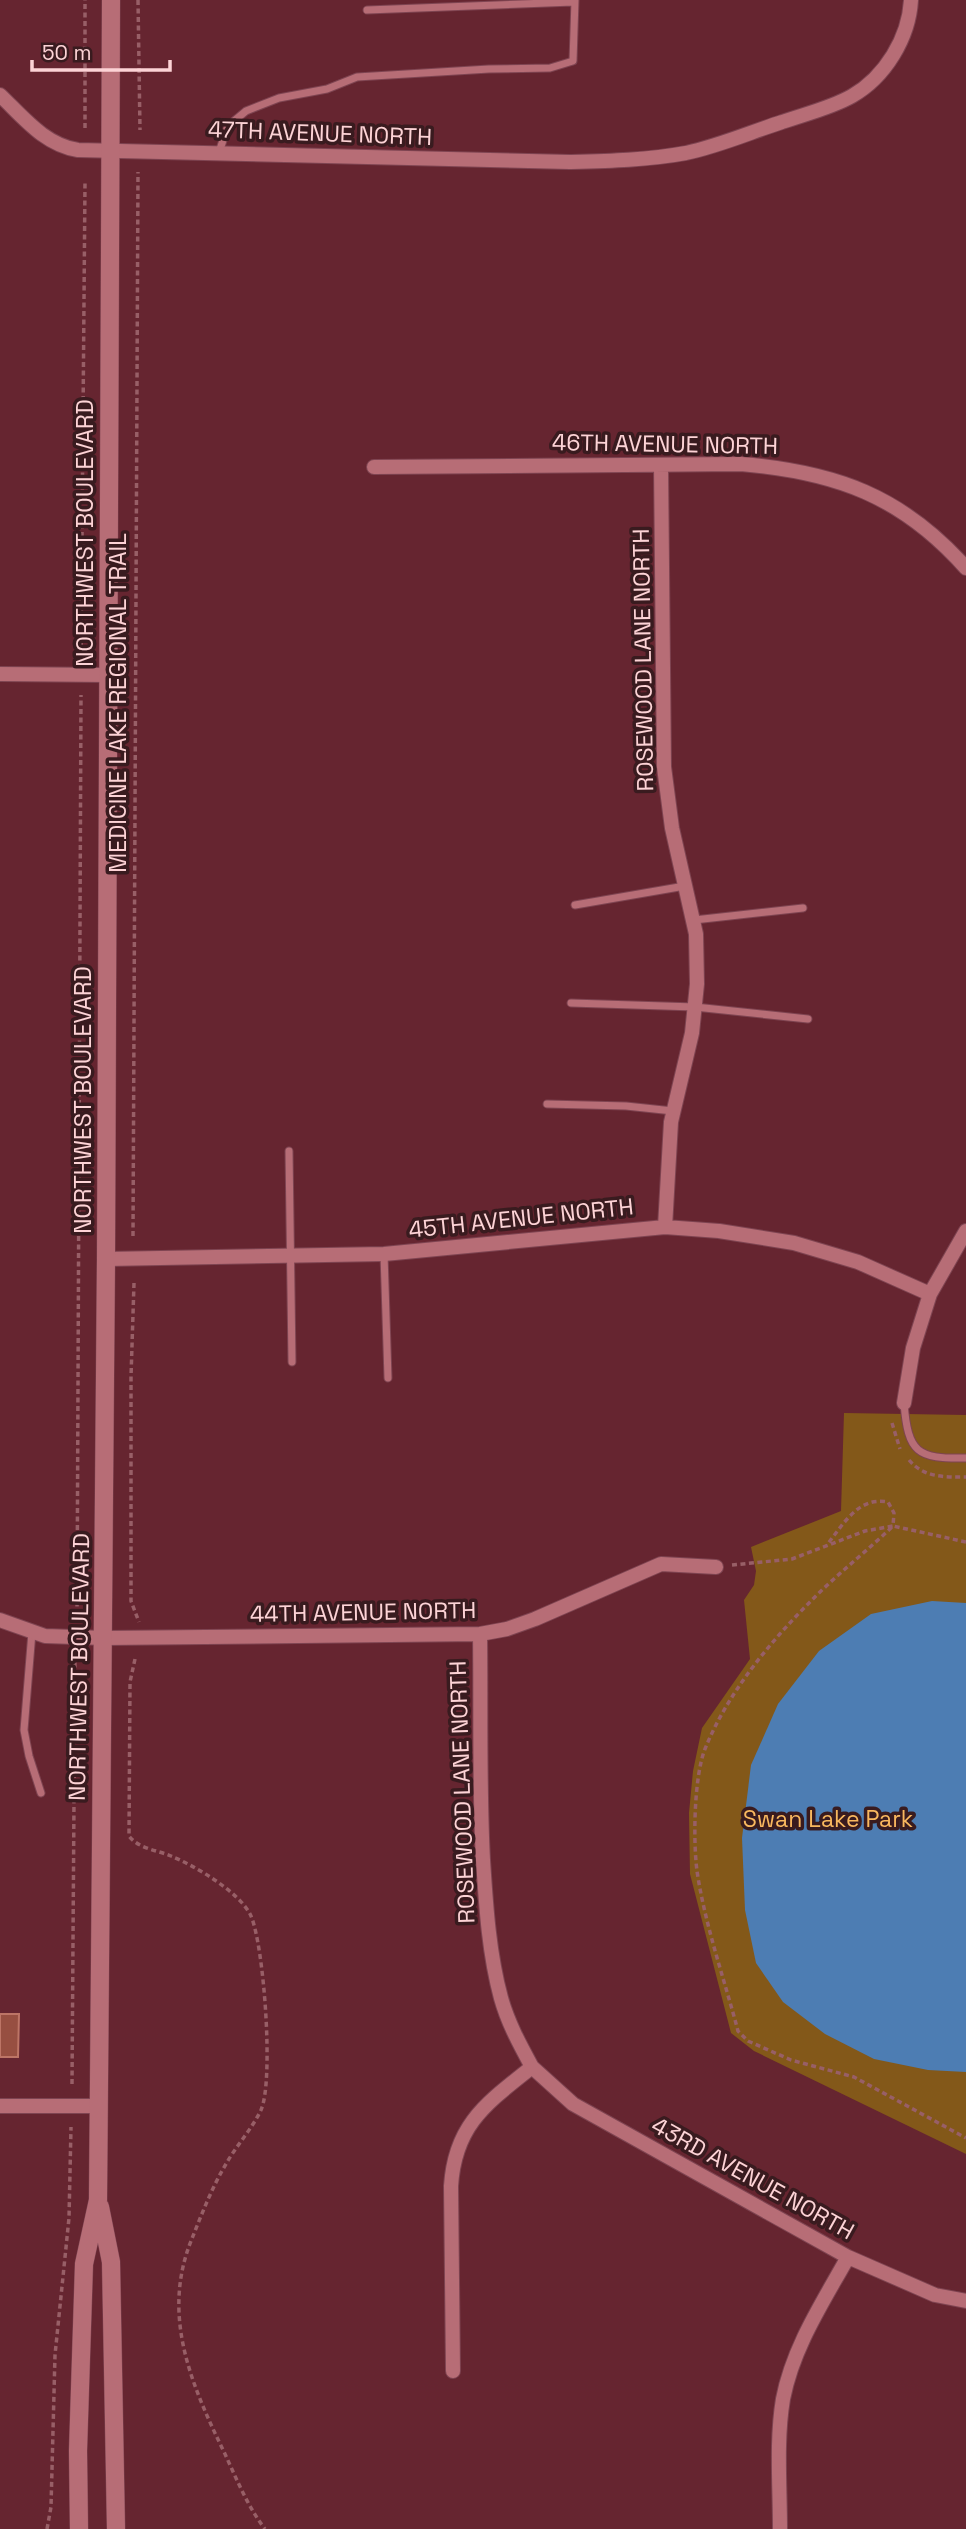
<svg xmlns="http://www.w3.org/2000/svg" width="966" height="2529" font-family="'Space Grotesk',sans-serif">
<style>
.green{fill:#835819}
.water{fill:#4d7db3}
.building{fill:#974f41;stroke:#bd7566;stroke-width:2}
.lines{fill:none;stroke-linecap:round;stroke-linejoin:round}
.service-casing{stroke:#7e4451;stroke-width:9}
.minor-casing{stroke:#7e4451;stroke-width:16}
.secondary-casing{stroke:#7e4451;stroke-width:19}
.path{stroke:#985f67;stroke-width:3.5;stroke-dasharray:5 3.5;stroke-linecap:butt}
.service{stroke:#b76d76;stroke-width:7}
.minor{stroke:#b76d76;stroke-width:14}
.secondary{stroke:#b76d76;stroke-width:18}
.labels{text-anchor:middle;stroke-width:7;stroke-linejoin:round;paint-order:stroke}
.street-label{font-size:23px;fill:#fdd3d6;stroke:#391b1f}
.park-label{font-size:23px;fill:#f9b85f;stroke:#391b1f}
</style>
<rect width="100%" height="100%" fill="#662530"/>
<path class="green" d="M844,1413L966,1415V2154L754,2051L731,2033L690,1874L689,1813L693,1771L702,1728L750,1659L744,1600L754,1585L756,1571L751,1547L841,1511Z"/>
<path class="water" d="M932,1601L966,1603V2072L928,2070L874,2059L825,2034L783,2002L756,1963L745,1910L742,1838L751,1765L778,1704L819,1651L871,1614Z"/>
<path class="building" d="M0,2014H19L18,2057H0Z"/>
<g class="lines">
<defs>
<path id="service" d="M367,10L573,2
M219,152L228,126L246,111L279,98L327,89L357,77L489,69L550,68L573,61L575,0
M575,905L685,886
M694,920L803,908
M571,1003L695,1007L808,1019
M547,1104L626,1106L673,1111
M289,1151L292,1362
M384,1254L388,1378
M904,1403C908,1453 917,1459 966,1458
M32,1632L24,1730L29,1756L41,1793"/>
<path id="minor" d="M0,95C24,118 45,145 78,150L570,162C608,161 648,160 686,153C719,146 751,132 782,122C805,114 831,108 852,96C885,77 909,38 911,0
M661,465L664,767L672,828L696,934L697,984L692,1033L671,1122L665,1227
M374,467L741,464C836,472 902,496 966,568
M0,674L108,675
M106,1259L384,1254L665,1227L719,1231L794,1243L858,1262L930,1294
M904,1403L913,1348L930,1294L966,1231
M0,1620L45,1636L104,1638L480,1634L507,1629L535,1619L661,1564L716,1567
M532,2067L573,2104L848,2257L935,2295L966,2301
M0,2106H99
M453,2371L451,2186C455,2124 487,2103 532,2067C520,2045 508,2023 501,1998C489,1954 486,1906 483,1860C479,1785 481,1710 480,1634
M780,2529C780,2486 776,2441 783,2399C793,2347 823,2302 848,2257"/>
<path id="secondary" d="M100,2207L111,2262L116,2529
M79,2529L78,2451L84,2264L98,2200L106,1259L111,0"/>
</defs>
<use href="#service" class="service-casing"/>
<use href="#minor" class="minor-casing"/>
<use href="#secondary" class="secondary-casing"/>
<path class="path" d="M138,0L140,130
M85,128V0
M81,656L85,182
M133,1236L138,172
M134,1283L131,1377V1601L139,1622
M892,1423L900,1449
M909,1460C924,1478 945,1477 966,1477
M966,1542L893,1526C866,1552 836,1575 810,1602C769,1643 727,1694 705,1749C694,1777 693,1840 697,1871C705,1925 724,1978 738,2031L748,2041L791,2060L854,2077L966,2138
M732,1565L792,1559L865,1531L893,1526L894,1513L888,1502C858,1496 843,1525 826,1546
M77,1615L81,695
M135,1659L130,1682L129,1836C139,1849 157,1850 171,1856C195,1866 240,1892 251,1916C264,1946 274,2081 261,2110C252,2129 236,2146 226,2164C212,2187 201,2216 191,2241C161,2317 192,2386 225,2454C237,2480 248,2507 265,2529
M72,2084L75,1658
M47,2529L51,2507L55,2355L69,2218L71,2127"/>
<use href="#service" class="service"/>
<use href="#minor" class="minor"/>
<use href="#secondary" class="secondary"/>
</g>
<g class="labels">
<g class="street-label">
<text transform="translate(320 133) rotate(2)" y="8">47TH AVENUE NORTH</text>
<text transform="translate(665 444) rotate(1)" y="8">46TH AVENUE NORTH</text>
<text transform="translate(85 533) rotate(-90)" y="8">NORTHWEST BOULEVARD</text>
<text transform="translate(643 660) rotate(-91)" y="8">ROSEWOOD LANE NORTH</text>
<text transform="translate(118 703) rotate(-90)" y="8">MEDICINE LAKE REGIONAL TRAIL</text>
<text transform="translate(83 1100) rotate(-90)" y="8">NORTHWEST BOULEVARD</text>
<text transform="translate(521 1218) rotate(-6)" y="8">45TH AVENUE NORTH</text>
<text transform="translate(363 1612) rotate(-1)" y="8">44TH AVENUE NORTH</text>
<text transform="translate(79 1667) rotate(-89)" y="8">NORTHWEST BOULEVARD</text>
<text transform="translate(462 1792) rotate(-92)" y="8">ROSEWOOD LANE NORTH</text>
<text transform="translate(753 2178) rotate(29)" y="8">43RD AVENUE NORTH</text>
</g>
<g class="park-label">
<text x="828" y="1827">Swan Lake Park</text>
</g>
</g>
<path d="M32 60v10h138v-10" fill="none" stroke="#fdd3d6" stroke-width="3.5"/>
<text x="42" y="60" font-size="21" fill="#fdd3d6" stroke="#391b1f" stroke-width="5" paint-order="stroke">50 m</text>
</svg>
